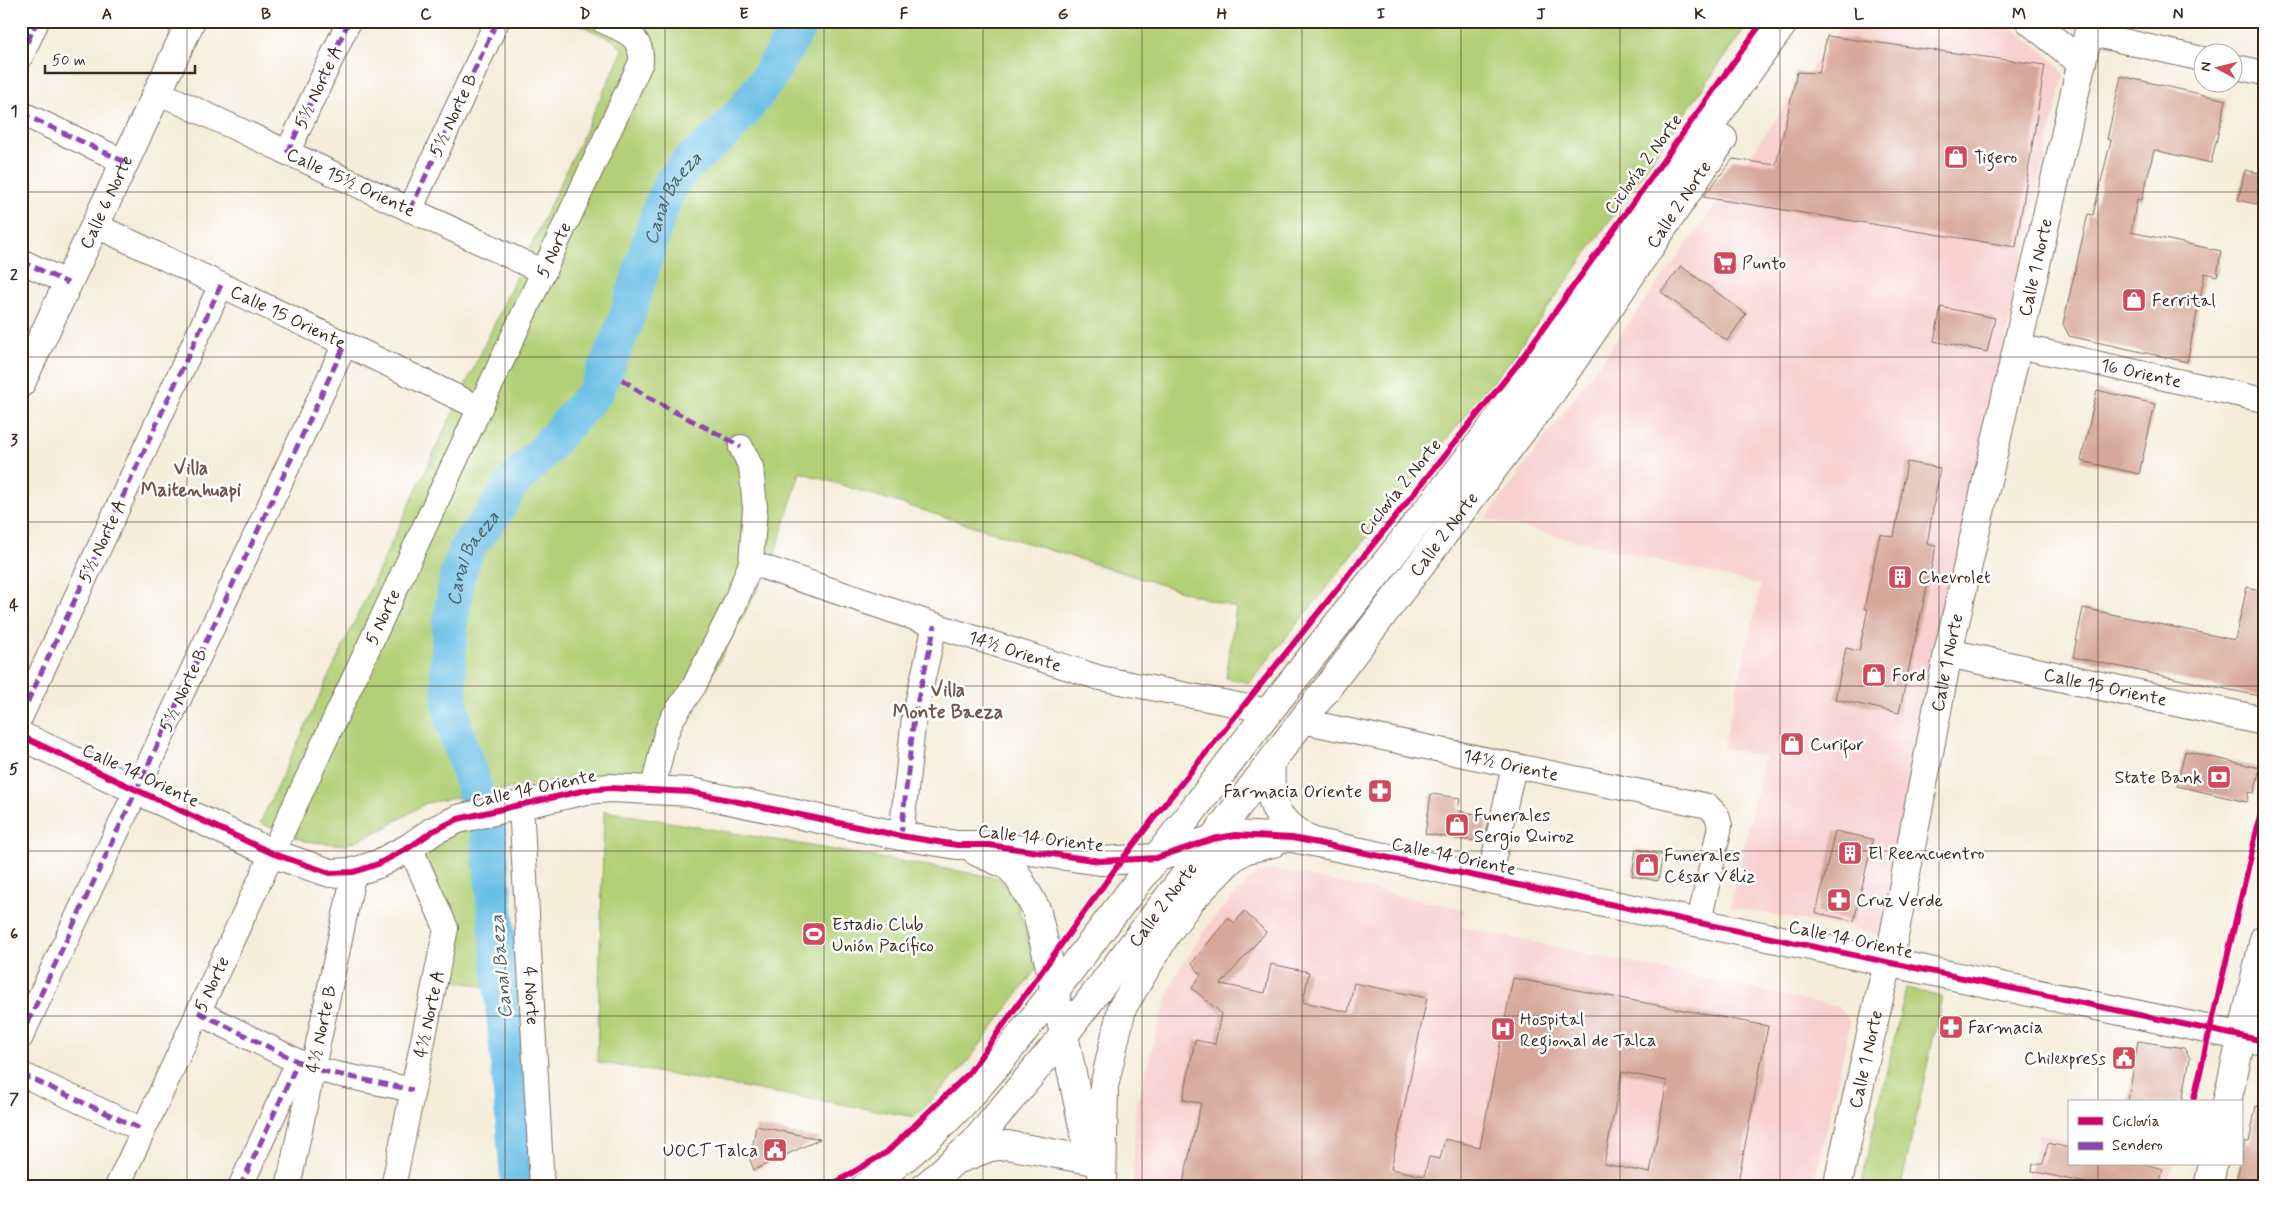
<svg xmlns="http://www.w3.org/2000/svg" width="2285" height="1208" font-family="Mynerve,sans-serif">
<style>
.built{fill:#f7d0cf}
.green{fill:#b2d077;stroke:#767d4a}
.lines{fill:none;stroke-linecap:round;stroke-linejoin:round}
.river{stroke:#6abfe7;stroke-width:36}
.building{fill:#d7a899;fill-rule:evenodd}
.minor-casing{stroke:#7c6e60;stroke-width:26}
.tertiary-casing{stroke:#7c6e60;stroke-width:30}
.secondary-casing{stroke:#7c6e60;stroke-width:30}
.primary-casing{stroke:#7c6e60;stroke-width:30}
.minor{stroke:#fff;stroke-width:24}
.tertiary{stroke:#fff;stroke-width:28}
.secondary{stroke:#fff;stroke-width:28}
.primary{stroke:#fff;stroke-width:28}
.quiet{stroke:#8e44ad;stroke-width:5;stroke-dasharray:10 5;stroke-linecap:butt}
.cycleway-casing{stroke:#fff;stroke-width:9}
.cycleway{stroke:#d6006c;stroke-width:6}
.grid{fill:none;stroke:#3b2a1e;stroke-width:1;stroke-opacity:0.55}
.labels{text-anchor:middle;stroke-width:5;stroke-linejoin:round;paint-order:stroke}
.street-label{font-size:18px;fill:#3b2a1e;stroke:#fff}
.poi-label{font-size:18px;fill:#3b2a1e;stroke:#fff;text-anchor:start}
.water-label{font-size:19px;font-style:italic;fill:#4b5e64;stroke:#fff}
.neighbourhood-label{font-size:19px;font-weight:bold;fill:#725649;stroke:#fff}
.neatline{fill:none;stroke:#3b2a1e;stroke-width:2}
.grid-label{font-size:16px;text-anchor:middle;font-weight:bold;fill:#3b2a1e}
</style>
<rect width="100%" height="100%" fill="#fff"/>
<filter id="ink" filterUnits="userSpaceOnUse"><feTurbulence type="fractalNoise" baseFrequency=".02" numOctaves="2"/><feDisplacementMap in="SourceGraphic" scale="10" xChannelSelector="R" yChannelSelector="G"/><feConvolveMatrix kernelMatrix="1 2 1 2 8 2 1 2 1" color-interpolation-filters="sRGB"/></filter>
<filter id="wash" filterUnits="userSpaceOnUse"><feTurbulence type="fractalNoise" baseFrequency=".0096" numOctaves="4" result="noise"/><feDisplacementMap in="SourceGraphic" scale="20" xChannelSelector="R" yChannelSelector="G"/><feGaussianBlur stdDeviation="1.12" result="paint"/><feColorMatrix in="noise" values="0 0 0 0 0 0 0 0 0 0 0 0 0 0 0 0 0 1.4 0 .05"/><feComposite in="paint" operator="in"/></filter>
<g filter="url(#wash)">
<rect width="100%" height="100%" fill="#f5edda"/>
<path class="built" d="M1845,21H2002L2045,53L2064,74L2024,248L1887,935L1730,907L1765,756L1723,748L1761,585L1486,519L1722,196Z
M1273,869L1464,909L1461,927L1838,1007L1847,1015L1850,1025L1813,1187H1133L1135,1111L1156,1033L1174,978L1211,921L1249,880L1259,873Z
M2263,1063H2264V1140L2249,1137Z
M2039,1133L2069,1140V1164H2172L2167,1187H2027Z"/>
<path class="green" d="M571,21H1750L1514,356L1249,683L1226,678L1236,608L800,472L773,560L674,746L666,776L554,781L426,803L383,829L346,845L305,841L260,823L623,50L613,40Z
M604,811L999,878L1016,899L1037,968L962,1069L915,1117L597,1062Z
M473,821L483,893L488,987L442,979L451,929L418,851Z
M1906,988L1942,997L1901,1187H1860Z"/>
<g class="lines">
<path class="river" id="s1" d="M519,1187L488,830L455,729L450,703L448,666L450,626L457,577L468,546L493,515L510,486L539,456L596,391L625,323L661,205L673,181L688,163L724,133L746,108L768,78L802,21"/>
</g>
<g id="blocks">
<path class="building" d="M1827,36L2045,65L2016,247L1703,197L1733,159L1776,165L1797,72L1819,73Z
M2121,76L2226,100L2211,163L2154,150L2142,200L2137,199L2131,232L2221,251L2217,276L2205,273L2187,362L2069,336L2063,324L2088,214L2093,215L2111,140L2107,139Z
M2245,170L2264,174V206L2238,200Z
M1681,266L1746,314L1727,341L1661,292Z
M1941,307L1995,318L1987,352L1934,341Z
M2097,390L2155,404L2139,474L2081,461Z
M1907,462L1940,468L1927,544L1936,546L1899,713L1835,699L1846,648L1859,651L1868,609H1864L1880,534L1894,537Z
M2247,587L2264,591V697L2073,657L2083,608L2235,640Z
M2185,751L2260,768L2254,793L2249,792L2247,802L2177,786Z
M1431,794L1460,798L1458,811L1489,816L1483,842L1425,834Z
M1835,831L1873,839L1854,921L1816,913Z
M1636,849L1663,855L1658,881L1632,876Z
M1244,911L1266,932L1221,984L1265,993L1271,964L1309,972L1303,1002L1348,1012L1354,983L1427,998L1391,1169L1424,1176L1429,1157L1440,1159L1445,1139L1480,1147L1513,978L1768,1026L1737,1187H1373L1337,1180L1336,1187H1182L1201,1103L1183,1100L1195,1040L1215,1044L1221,1013L1192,988L1201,975L1192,963L1228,918L1235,923ZM1622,1072L1667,1081L1650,1173L1604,1164Z
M2138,1041L2184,1048L2190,1058L2182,1102H2128Z
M2256,1106L2264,1107V1187H2235L2245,1142H2249Z
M756,1126L820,1139L754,1170L750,1160Z
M2048,1143L2069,1148V1164H2144L2163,1169L2159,1187H2103L2032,1171L2033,1164H2043Z"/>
</g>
</g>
<g filter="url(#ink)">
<use href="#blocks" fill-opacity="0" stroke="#7c6e60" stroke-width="1"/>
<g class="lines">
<defs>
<g id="minor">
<path d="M2088,33L2202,59"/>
<path d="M21,56L37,21"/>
<path d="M2232,66L2264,73"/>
<path d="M158,92L544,272"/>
<path d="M21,113L125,162"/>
<path d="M287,153L349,21"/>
<path d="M410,210L497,21"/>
<path id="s2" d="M95,225L480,408"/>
<path d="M21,261L68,283"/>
<path id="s3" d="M2018,346L2264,400"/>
<path d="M751,563L935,625L1100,678L1269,711"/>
<path d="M21,716L221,285"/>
<path d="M1302,721L1708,806L1717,815L1720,826L1699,922"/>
<path d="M653,788L666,733L673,717L694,686L733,608L751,563L755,508L751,467L741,447"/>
<path id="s4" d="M521,805L542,1187"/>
<path d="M901,836L914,717L935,625"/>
<path d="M1489,879L1514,766"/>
<path d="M198,1012L313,1069L413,1090"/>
<path d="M21,1037L345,344"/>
<path d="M21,1074L143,1130"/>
<path id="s5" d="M117,1187L641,62C643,36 623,30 603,21"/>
<path d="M240,1187L298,1062"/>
<path d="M288,1187L354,872"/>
<path d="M393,1187L446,928L410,847"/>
</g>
<g id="tertiary">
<path id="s6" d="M21,383L191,21"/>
<path id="s7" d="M1948,653L2264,721"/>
<path d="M21,736L274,854L330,873L354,872L378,864L410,847L433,831L458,819L586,790L610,788L691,792L901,836L957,845H989L1100,861L1156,858L1213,839L1235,835L1292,838L1313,842L2264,1041"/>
<path d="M977,852L1007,865L1017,875L1036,909L1049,963L1090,1160"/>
<path d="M1102,1187L1104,1086L1122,1008L1167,933L1191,900L1231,859L1244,850L1273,843"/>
</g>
<g id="secondary">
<path d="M2030,21L2082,63"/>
<path d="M2227,1102L2264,939"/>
<path id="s8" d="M1837,1187L1880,994L1889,962L1948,653L2091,21"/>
<path d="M2208,1187L2213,1164"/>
</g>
<g id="primary">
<path d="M1271,763C1269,809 1274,818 1313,842"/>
<path d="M962,1158L990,1147L1007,1145L1090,1160"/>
<path d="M865,1187C923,1149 970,1099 1013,1045L1269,711L1488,433L1785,21"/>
<path id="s9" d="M925,1187L974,1143L1064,1035L1553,390L1723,139"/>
</g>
</defs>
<use href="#minor" class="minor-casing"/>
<use href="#tertiary" class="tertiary-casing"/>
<use href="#secondary" class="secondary-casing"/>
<use href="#primary" class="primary-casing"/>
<use href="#minor" class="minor"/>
<use href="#tertiary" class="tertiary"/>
<use href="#secondary" class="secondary"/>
<use href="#primary" class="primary"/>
<path class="quiet" d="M21,56L37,21
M21,113L125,162
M287,153L349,21
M410,210L497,21
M21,261L68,283
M622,379C657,407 702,423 741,447
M21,716L221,285
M901,836L914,717L935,625
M198,1012L313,1069L413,1090
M21,1037L345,344
M21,1074L143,1130
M240,1187L298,1062"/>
<defs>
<path id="cycleway" d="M21,736L274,854L330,873L354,872L378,864L410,847L433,831L458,819L586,790L610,788L691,792L901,836L957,845H989L1100,861L1156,858L1213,839L1235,835L1292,838L1313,842L2264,1041
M2193,1102L2264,800
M828,1187L887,1152L968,1074L1121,861L1160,810L1517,365L1763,21"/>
</defs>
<use href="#cycleway" class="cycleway-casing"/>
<use href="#cycleway" class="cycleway"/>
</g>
</g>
<path class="grid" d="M187,21V1187M346,21V1187M505,21V1187M665,21V1187M824,21V1187M983,21V1187M1142,21V1187M1302,21V1187M1461,21V1187M1620,21V1187M1780,21V1187M1939,21V1187M2098,21V1102M21,192H2264M21,357H2264M21,522H2264M21,686H2264M21,851H2264M21,1016H2264M2098,1164V1187"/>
<defs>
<symbol id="shop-square" viewBox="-11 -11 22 22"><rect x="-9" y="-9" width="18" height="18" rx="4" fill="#d1495b" stroke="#fff"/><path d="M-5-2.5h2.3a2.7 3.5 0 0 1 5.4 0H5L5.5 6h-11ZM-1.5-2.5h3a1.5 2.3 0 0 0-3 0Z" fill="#fff"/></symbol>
<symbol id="supermarket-square" viewBox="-11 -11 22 22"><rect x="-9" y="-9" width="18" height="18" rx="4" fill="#d1495b" stroke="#fff"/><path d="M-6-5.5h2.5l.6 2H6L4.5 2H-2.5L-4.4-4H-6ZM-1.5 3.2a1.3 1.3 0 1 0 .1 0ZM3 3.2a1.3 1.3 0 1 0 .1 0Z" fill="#fff"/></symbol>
<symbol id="building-square" viewBox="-11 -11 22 22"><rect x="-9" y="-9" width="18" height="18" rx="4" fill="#d1495b" stroke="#fff"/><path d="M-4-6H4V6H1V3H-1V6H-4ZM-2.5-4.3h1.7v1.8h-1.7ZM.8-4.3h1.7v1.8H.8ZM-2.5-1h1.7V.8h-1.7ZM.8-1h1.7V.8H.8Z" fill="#fff"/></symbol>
<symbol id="bank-square" viewBox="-11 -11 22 22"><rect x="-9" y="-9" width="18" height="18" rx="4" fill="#d1495b" stroke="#fff"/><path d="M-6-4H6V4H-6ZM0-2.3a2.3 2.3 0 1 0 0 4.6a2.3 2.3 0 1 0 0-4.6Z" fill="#fff"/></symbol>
<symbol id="pharmacy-square" viewBox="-11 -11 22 22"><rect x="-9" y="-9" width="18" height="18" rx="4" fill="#d1495b" stroke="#fff"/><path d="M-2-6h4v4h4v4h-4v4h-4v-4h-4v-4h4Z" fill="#fff"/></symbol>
<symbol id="stadium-square" viewBox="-11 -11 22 22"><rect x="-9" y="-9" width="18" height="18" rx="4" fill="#d1495b" stroke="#fff"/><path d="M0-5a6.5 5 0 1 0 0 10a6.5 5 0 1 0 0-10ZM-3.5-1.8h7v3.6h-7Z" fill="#fff"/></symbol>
<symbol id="hospital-square" viewBox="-11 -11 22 22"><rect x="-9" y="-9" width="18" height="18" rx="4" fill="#d1495b" stroke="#fff"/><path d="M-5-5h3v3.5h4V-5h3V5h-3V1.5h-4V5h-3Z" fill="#fff"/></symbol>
<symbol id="civic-square" viewBox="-11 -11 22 22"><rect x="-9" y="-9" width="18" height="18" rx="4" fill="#d1495b" stroke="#fff"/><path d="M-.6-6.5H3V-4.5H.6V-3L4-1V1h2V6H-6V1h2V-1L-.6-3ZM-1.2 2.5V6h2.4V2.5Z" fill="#fff"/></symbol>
</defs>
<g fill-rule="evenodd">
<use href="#shop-square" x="1942" y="143" width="28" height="28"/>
<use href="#supermarket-square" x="1711" y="249" width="28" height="28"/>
<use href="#shop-square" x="2120" y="286" width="28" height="28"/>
<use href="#building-square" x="1886" y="563" width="28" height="28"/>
<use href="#shop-square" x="1860" y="661" width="28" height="28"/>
<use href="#shop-square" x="1778" y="730" width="28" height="28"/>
<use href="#bank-square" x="2205" y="763" width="28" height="28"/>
<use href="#pharmacy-square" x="1366" y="777" width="28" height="28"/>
<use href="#shop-square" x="1443" y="811" width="28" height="28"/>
<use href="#building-square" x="1836" y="839" width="28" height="28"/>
<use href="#shop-square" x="1633" y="851" width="28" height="28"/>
<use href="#pharmacy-square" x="1825" y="886" width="28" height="28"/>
<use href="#stadium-square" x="800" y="920" width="28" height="28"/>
<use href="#pharmacy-square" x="1937" y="1013" width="28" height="28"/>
<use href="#hospital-square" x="1489" y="1015" width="28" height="28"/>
<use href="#civic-square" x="2110" y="1044" width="28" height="28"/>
<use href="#civic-square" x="761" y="1136" width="28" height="28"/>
</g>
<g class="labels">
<g class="street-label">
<text transform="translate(318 87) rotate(-65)" y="6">5½ Norte A</text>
<text transform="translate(453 115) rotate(-65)" y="6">5½ Norte B</text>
<text transform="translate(1643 164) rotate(-54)" y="6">Ciclovía 2 Norte</text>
<text transform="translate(351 182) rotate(25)" y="6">Calle 15½ Oriente</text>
<text dy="6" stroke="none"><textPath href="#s6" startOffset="200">Calle 6 Norte</textPath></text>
<text dy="6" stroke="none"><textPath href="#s9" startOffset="1240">Calle 2 Norte</textPath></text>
<text dy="6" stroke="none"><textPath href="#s5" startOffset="1034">5 Norte</textPath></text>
<text dy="6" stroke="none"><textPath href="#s8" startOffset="941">Calle 1 Norte</textPath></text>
<text dy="6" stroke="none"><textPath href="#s2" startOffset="214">Calle 15 Oriente</textPath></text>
<text dy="6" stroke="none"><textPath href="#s3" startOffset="126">16 Oriente</textPath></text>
<text transform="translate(1400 487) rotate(-51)" y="6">Ciclovía 2 Norte</text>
<text dy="6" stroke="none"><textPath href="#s9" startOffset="835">Calle 2 Norte</textPath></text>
<text transform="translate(102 541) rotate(-65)" y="6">5½ Norte A</text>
<text dy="6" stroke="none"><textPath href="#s5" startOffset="629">5 Norte</textPath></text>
<text transform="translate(1015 651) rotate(18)" y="6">14½ Oriente</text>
<text dy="6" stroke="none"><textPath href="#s8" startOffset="536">Calle 1 Norte</textPath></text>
<text dy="6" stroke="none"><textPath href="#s7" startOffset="161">Calle 15 Oriente</textPath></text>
<text transform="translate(183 690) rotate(-65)" y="6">5½ Norte B</text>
<text transform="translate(1511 765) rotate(12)" y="6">14½ Oriente</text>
<text transform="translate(141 775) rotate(25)" y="6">Calle 14 Oriente</text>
<text transform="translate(534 788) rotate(-12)" y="6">Calle 14 Oriente</text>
<text transform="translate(1041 838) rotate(7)" y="6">Calle 14 Oriente</text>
<text transform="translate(1454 856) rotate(12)" y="6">Calle 14 Oriente</text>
<text dy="6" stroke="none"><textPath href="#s9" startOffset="370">Calle 2 Norte</textPath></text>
<text transform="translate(1851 939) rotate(12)" y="6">Calle 14 Oriente</text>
<text dy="6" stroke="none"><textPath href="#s5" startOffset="224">5 Norte</textPath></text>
<text dy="6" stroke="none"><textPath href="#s4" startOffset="191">4 Norte</textPath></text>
<text transform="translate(429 1014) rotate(-78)" y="6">4½ Norte A</text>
<text transform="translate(321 1029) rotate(-78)" y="6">4½ Norte B</text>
<text dy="6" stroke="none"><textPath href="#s8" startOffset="131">Calle 1 Norte</textPath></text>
</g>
<g class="poi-label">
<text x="1974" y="163">Tigero</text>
<text x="1742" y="269">Punto</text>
<text x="2152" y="306">Ferrital</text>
<text x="1918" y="583">Chevrolet</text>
<text x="1892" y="681">Ford</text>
<text x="1810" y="750">Curifor</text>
<text x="2202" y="783" text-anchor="end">State Bank</text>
<text x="1362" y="797" text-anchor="end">Farmacia Oriente</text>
<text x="1474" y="821">Funerales<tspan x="1474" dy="21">Sergio Quiroz</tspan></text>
<text x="1868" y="859">El Reencuentro</text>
<text x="1664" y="861">Funerales<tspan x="1664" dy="21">César Véliz</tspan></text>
<text x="1856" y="906">Cruz Verde</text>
<text x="832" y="930">Estadio Club<tspan x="832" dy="21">Unión Pacífico</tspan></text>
<text x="1520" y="1025">Hospital<tspan x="1520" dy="21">Regional de Talca</tspan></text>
<text x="1968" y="1033">Farmacia</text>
<text x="2106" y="1064" text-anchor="end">Chilexpress</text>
<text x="758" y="1156" text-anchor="end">UOCT Talca</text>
</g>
<g class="water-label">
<text dy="7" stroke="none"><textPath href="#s1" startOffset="1061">Canal Baeza</textPath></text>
<text dy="7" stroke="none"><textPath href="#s1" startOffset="641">Canal Baeza</textPath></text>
<text transform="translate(500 967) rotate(-95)" y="7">Canal Baeza</text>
</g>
<g class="neighbourhood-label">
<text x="191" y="474">Villa<tspan x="191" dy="22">Maitenhuapi</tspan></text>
<text x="948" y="696">Villa<tspan x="948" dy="22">Monte Baeza</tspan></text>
</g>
</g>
<rect width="2285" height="1208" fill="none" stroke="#fff" stroke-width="55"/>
<rect x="2068" y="1100" width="175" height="65" fill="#ffffff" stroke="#b1aaa5"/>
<rect x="2078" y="1117" width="25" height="8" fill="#d6006c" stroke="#b1aaa5"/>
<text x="2112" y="1126" font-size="15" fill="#3b2a1e">Ciclovía</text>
<rect x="2078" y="1142" width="25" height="8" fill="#8e44ad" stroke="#b1aaa5"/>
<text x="2112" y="1150" font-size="15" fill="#3b2a1e">Sendero</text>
<g transform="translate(2218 68) rotate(277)"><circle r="24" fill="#ffffff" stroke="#b1aaa5"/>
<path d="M0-4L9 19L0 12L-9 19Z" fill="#d1495b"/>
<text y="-8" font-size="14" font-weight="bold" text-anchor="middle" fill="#3b2a1e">N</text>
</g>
<path d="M45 65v8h150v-8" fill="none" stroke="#3b2a1e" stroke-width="2.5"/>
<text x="52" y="65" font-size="15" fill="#3b2a1e" stroke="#ffffff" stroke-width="4" paint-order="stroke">50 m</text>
<rect x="28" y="28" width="2230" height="1152" class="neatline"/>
<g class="grid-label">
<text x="107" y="19">A</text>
<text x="266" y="19">B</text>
<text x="426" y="19">C</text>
<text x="585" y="19">D</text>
<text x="744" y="19">E</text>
<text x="904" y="19">F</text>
<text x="1063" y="19">G</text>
<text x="1222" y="19">H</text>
<text x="1381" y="19">I</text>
<text x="1541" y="19">J</text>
<text x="1700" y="19">K</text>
<text x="1859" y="19">L</text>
<text x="2019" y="19">M</text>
<text x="2178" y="19">N</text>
<text x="14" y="116">1</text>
<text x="14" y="280">2</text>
<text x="14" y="445">3</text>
<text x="14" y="610">4</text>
<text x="14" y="774">5</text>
<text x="14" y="939">6</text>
<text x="14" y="1104">7</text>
</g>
</svg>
